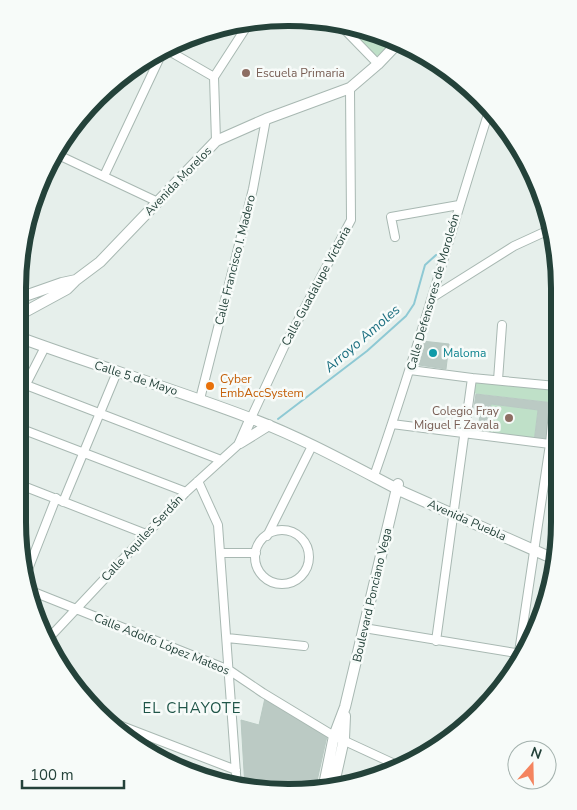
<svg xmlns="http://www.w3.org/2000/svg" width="577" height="810" font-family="'Nunito Sans',sans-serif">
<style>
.green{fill:#bfe0c8}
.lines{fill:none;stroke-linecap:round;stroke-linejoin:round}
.stream{stroke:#8ec9d4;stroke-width:2}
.building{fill:#bbcac4;stroke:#b8c9c2}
.minor-casing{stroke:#a8b8b2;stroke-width:10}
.tertiary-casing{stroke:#a8b8b2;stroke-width:12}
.minor{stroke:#fff;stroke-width:8}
.tertiary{stroke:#fff;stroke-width:10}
.education-dot{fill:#8d6e63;stroke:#f7fbf9;stroke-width:2}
.culture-dot{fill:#0f9aa8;stroke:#f7fbf9;stroke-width:2}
.food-dot{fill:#e8710a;stroke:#f7fbf9;stroke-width:2}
.labels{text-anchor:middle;stroke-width:5;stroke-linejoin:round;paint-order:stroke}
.education-label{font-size:12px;fill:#785e54;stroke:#f7fbf9;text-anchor:start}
.street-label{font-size:12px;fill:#24423a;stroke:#f7fbf9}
.culture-label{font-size:12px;fill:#0d838f;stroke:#f7fbf9;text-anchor:start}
.food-label{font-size:12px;fill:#c56008;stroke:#f7fbf9;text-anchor:start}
.water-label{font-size:14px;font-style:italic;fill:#1c6f80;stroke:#f7fbf9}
.quarter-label{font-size:15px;letter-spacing:1px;fill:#1f5548;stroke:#f7fbf9}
.rim{fill:none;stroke:#24423a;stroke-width:6}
</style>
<rect width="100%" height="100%" fill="#e6efeb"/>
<path class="green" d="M347,29L393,41L379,56L372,55Z
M472,378L556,386L554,403L470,393Z
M491,404L538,410L534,442L486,436Z"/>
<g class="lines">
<path class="stream" d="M278,419L367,351L406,316L414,304L425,265L436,255"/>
</g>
<path class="building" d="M422,341L449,344L446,369L419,365L416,361Z
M476,394L554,403L550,444L534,442L538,410L491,404L486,436L477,435L480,415L473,414Z
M265,698L327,736L315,790L245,788L241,720L259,725Z"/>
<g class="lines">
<defs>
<path id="minor" d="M343,28L378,64
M169,51L214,77
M216,141L214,77L247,26
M54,153L158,202
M104,176L161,55
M395,237L391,217L459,205
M433,297L514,246L551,229
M410,370L472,378L556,386
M498,380L502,325
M26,385L221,460
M20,396L45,347
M200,399L253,189L266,119
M251,418L284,347L351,220L350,88
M392,424L550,444L558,449
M19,428L186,492
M374,476C417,355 451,230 490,108
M198,481L218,525L237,787
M18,484L146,534
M63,502L117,372
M255 557a27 27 0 1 1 54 0a27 27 0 1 1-54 0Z
M267,536L312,446
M220,553H256
M25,577L56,498
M26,589L229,670L263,693L334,736L401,767
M364,628L522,654
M227,638L304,646
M48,639L186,492L240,443
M436,641L472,378
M518,659L550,444L558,361
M106,720L236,770"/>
<path id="tertiary" d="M22,297L62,283L76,280L100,262L216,141L266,119L350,88L378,64L398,43
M21,314L67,289L75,281
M21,338C97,366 174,389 250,418C303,438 353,466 403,492L554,559
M240,443L269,425
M240,443L251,418
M333,788L344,739L345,716
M323,790L334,736L345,707L398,484"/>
</defs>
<use href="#minor" class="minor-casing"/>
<use href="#tertiary" class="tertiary-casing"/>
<use href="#minor" class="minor"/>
<use href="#tertiary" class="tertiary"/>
</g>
<g class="education-dot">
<circle cx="246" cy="73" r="5"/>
<circle cx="509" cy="418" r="5"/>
</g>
<circle class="culture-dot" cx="433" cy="353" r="5"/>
<circle class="food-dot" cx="210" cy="386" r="5"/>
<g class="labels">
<g class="education-label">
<text x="256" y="77">Escuela Primaria</text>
<text x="499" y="415" text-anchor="end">Colegio Fray<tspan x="499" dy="14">Miguel F Zavala</tspan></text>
</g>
<g class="street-label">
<text transform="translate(178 181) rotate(-46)" y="4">Avenida Morelos</text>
<text transform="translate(235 260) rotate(-76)" y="4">Calle Francisco I. Madero</text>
<text transform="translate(316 286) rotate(-62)" y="4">Calle Guadalupe Victoria</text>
<text transform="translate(433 292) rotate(-74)" y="4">Calle Defensores de Moroleón</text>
<text transform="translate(136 378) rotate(18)" y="4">Calle 5 de Mayo</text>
<text transform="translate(467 520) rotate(24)" y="4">Avenida Puebla</text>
<text transform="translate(142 538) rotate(-47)" y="4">Calle Aquiles Serdán</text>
<text transform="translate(372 595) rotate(-77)" y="4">Boulevard Ponciano Vega</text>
<text transform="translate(162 644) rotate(22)" y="4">Calle Adolfo López Mateos</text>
</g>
<g class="culture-label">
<text x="443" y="357">Maloma</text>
</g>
<g class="food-label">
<text x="220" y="383">Cyber<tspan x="220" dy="14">EmbAccSystem</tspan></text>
</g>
<g class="water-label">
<text transform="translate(362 338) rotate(-41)" y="5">Arroyo Amoles</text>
</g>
<g class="quarter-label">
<text x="192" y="713">EL CHAYOTE</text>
</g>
</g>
<path d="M0 0H577V810H0ZM288 26H289A262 262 0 0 1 551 288V522A262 262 0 0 1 289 784H288A262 262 0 0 1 26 522V288A262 262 0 0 1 288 26Z" fill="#f7fbf9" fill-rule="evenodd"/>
<path class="rim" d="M288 26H289A262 262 0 0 1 551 288V522A262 262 0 0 1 289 784H288A262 262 0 0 1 26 522V288A262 262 0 0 1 288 26Z"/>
<g transform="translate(532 765) rotate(20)"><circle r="24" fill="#f7fbf9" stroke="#a3b1ad"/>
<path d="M0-4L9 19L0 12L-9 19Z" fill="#f4845f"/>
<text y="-8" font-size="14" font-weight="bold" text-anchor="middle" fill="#24423a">N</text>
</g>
<path d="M22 780v8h102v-8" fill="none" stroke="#24423a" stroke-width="2.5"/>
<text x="30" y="780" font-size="15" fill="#24423a" stroke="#f7fbf9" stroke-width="4" paint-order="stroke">100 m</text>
</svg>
